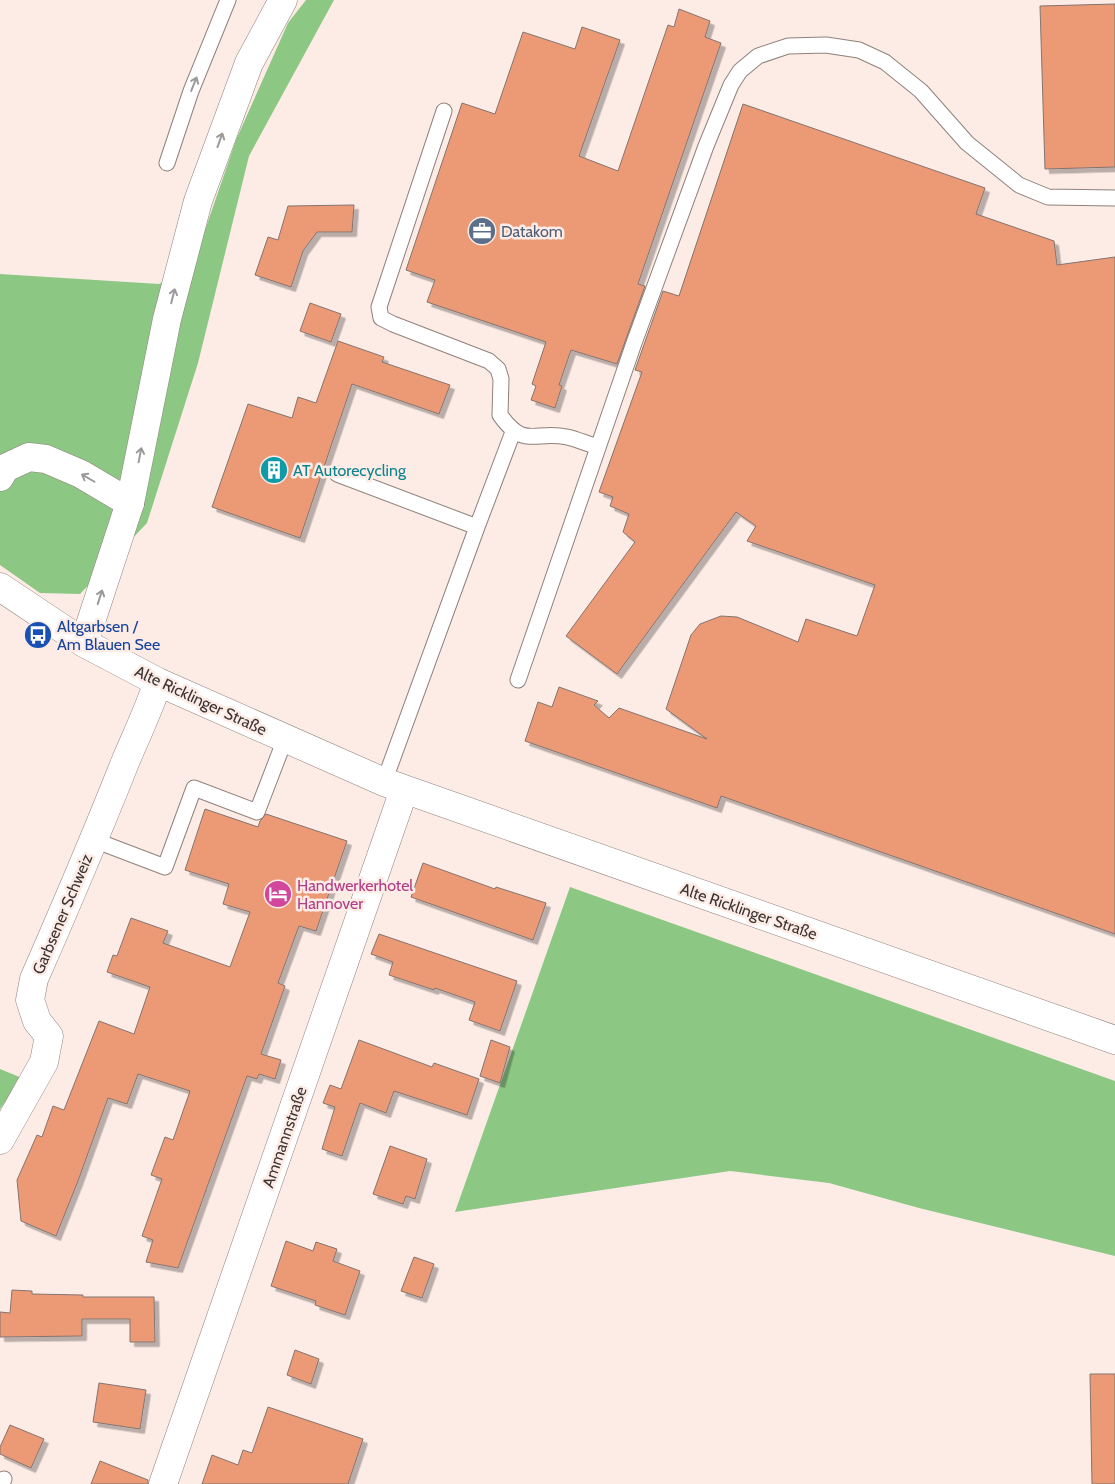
<svg xmlns="http://www.w3.org/2000/svg" width="1115" height="1484" font-family="Cabin,sans-serif">
<style>
.forest{fill:#8cc784}
.building{fill:#ec9976;stroke:#83746f;filter:url(#shadow)}
.lines{fill:none;stroke-linecap:round;stroke-linejoin:round}
.lane-casing{stroke:#8f817b;stroke-width:17}
.street-casing{stroke:#8f817b;stroke-width:29}
.secondary-casing{stroke:#8f817b;stroke-width:29}
.highway-casing{stroke:#8f817b;stroke-width:29}
.lane{stroke:#fff;stroke-width:15}
.street{stroke:#fff;stroke-width:28}
.secondary{stroke:#fff;stroke-width:28}
.highway{stroke:#fff;stroke-width:28}
.oneway{stroke:#9c9a98}
.labels{text-anchor:middle;stroke-width:5;stroke-linejoin:round;paint-order:stroke}
.service-label{font-size:16px;fill:#4e5e75;stroke:#fdece6;text-anchor:start}
.culture-label{font-size:16px;fill:#0d838f;stroke:#fdece6;text-anchor:start}
.transit-label{font-size:16px;fill:#164399;stroke:#fdece6;text-anchor:start}
.street-label{font-size:16px;fill:#3a3432;stroke:#fdece6}
.hotel-label{font-size:16px;fill:#b23c85;stroke:#fdece6;text-anchor:start}
</style>
<defs>
<filter id="shadow"><feDropShadow dx="4.5" dy="4.5" stdDeviation="0" flood-color="#0004"/></filter>
</defs>
<rect width="100%" height="100%" fill="#fdece6"/>
<path class="forest" d="M306,0H334L249,156L198,363L147,523L80,594L40,593L0,565V274L159,284L192,268L236,140L288,23Z
M570,887L1115,1081V1256L919,1208L829,1183L730,1171L455,1212Z
M0,1069L22,1078L0,1109Z"/>
<path class="building" d="M1115,4V167L1045,169L1040,6Z
M679,9L710,21L705,37L721,43L638,284L645,286L617,364L571,350L559,385L562,386L555,408L531,400L536,386L532,384L546,342L427,302L435,280L406,270L462,103L495,114L523,32L575,49L582,27L620,40L579,156L618,171L668,25L674,27Z
M743,104L985,188L976,214L1054,241L1057,265L1115,257V934L721,796L717,808L525,741L538,702L552,707L559,687L598,701L594,705L609,718L619,708L707,739L666,709L691,635L700,624L721,616L737,617L798,642L806,619L857,636L875,585L747,541L756,526L736,512L617,674L566,636L635,542L623,532L629,514L610,506L613,497L599,492L642,372L635,370L663,291L679,296Z
M354,205L352,232H317L303,251L291,287L255,275L268,237L278,240L288,206Z
M310,303L341,314L331,342L300,331Z
M338,341L384,357L382,362L450,385L439,414L352,384L300,538L212,507L248,404L292,418L298,397L316,403Z
M205,809L258,827L260,821L266,814L347,841L316,931L299,926L278,983L285,986L261,1054L281,1060L275,1079L259,1074L257,1079L247,1076L178,1268L146,1262L153,1240L142,1236L162,1179L151,1175L165,1137L173,1140L190,1091L138,1074L127,1104L108,1098L78,1181L56,1236L21,1221L17,1180L37,1135L42,1137L53,1106L64,1110L99,1021L134,1034L150,987L107,972L113,955L117,956L131,918L168,931L163,943L230,967L250,912L223,904L229,884L185,870Z
M423,863L495,889L496,887L546,903L533,940L411,897Z
M379,934L517,981L500,1031L469,1020L475,1002L435,988L434,990L389,975L393,962L371,954Z
M359,1040L432,1067L434,1063L479,1079L467,1115L394,1091L386,1113L360,1103L342,1156L322,1149L335,1107L323,1103L330,1085L341,1089Z
M491,1040L510,1047L500,1083L480,1076Z
M390,1146L427,1159L415,1199L406,1196L403,1204L373,1194Z
M286,1241L313,1251L316,1242L337,1249L333,1261L360,1271L345,1315L315,1305L316,1301L271,1286Z
M414,1257L434,1264L422,1298L401,1291Z
M12,1290L32,1291V1294L83,1295V1297H154L155,1342H130V1319H82V1336L0,1337V1312L10,1313Z
M295,1350L319,1359L311,1384L287,1375Z
M1090,1374H1115V1484H1092Z
M99,1383L146,1390L140,1429L93,1422Z
M268,1407L363,1439L348,1484H202L212,1455L238,1465L243,1450L252,1453Z
M10,1425L44,1439L31,1468L0,1454V1447Z
M100,1461L148,1480V1484H91Z"/>
<g class="lines">
<defs>
<path id="lane" d="M444,111L379,307L381,318L393,324L489,361L498,369L501,379L500,415C525,450 534,430 567,437C577,439 587,444 598,447
M167,163L191,91L228,0
M337,474L477,527
M518,680L634,343L706,146L731,85L740,71L758,56L788,46L826,45L859,50L885,62L921,91L967,143L1019,185L1048,197L1115,198
M384,782L477,527L513,432
M94,840L165,867L194,788L257,812L285,739
M2,1484L4,1479"/>
<path id="street" d="M0,477L5,468L29,457L46,459L81,474L130,503
M0,1140L44,1062L49,1036L37,1021L30,1000L34,979C66,906 97,833 126,760C137,734 149,709 158,682
M163,1484L404,790"/>
<path id="secondary" d="M0,587L84,643L158,682L384,782L1115,1040
M84,643L130,503"/>
<path id="highway" d="M130,503L167,319L198,201L249,63L283,0"/>
</defs>
<use href="#lane" class="lane-casing"/>
<use href="#street" class="street-casing"/>
<use href="#secondary" class="secondary-casing"/>
<use href="#highway" class="highway-casing"/>
<use href="#lane" class="lane"/>
<use href="#street" class="street"/>
<use href="#secondary" class="secondary"/>
<use href="#highway" class="highway"/>
</g>
<defs><path id="oneway-shaft" d="M-6 0H5M1.5-3L5.5 0L1.5 3" fill="none" stroke-width="1.6" stroke-linecap="round" stroke-linejoin="round" transform="scale(1.25)"/></defs>
<g class="oneway">
<use href="#oneway-shaft" transform="translate(194 84) rotate(-68)"/>
<use href="#oneway-shaft" transform="translate(220 140) rotate(-70)"/>
<use href="#oneway-shaft" transform="translate(173 296) rotate(-76)"/>
<use href="#oneway-shaft" transform="translate(140 455) rotate(-79)"/>
<use href="#oneway-shaft" transform="translate(88 478) rotate(-150)"/>
<use href="#oneway-shaft" transform="translate(100 597) rotate(-72)"/>
</g>
<defs>
<symbol id="office-disc" viewBox="-11 -11 22 22"><circle r="9.5" fill="#5c6f8a" stroke="#fdece6"/><path d="M-6-3h4V-5.5h4V-3h4V5H-6ZM-1-4.5V-3h2v-1.5ZM-6 0V1H6V0Z" fill="#fff"/></symbol>
<symbol id="building-disc" viewBox="-11 -11 22 22"><circle r="9.5" fill="#0f9aa8" stroke="#fdece6"/><path d="M-4-6H4V6H1V3H-1V6H-4ZM-2.5-4.3h1.7v1.8h-1.7ZM.8-4.3h1.7v1.8H.8ZM-2.5-1h1.7V.8h-1.7ZM.8-1h1.7V.8H.8Z" fill="#fff"/></symbol>
<symbol id="bus-disc" viewBox="-11 -11 22 22"><circle r="9.5" fill="#1a4fb4" stroke="#fdece6"/><path d="M-5-6H5V4H4V6H2V4H-2V6H-4V4H-5ZM-3.5-4V0h7V-4ZM-3.5 1.2v1.5H-2V1.2ZM2 1.2v1.5H3.5V1.2Z" fill="#fff"/></symbol>
<symbol id="hotel-disc" viewBox="-11 -11 22 22"><circle r="9.5" fill="#d1479c" stroke="#fdece6"/><path d="M-6-4.5h1.5V1H6V5H4.5V3h-9V5H-6ZM-4 0a1.8 1.8 0 1 1 3.6 0ZM.5 0V-2.5h3Q6-2.5 6 0Z" fill="#fff"/></symbol>
</defs>
<g fill-rule="evenodd">
<use href="#office-disc" x="466" y="215" width="32" height="32"/>
<use href="#building-disc" x="258" y="454" width="32" height="32"/>
<use href="#bus-disc" x="22" y="619" width="32" height="32"/>
<use href="#hotel-disc" x="262" y="878" width="32" height="32"/>
</g>
<g class="labels">
<g class="service-label">
<text x="501" y="237">Datakom</text>
</g>
<g class="culture-label">
<text x="293" y="476">AT Autorecycling</text>
</g>
<g class="transit-label">
<text x="57" y="632">Altgarbsen /<tspan x="57" dy="18">Am Blauen See</tspan></text>
</g>
<g class="street-label">
<text transform="translate(201 700) rotate(25)" y="6">Alte Ricklinger Straße</text>
<text transform="translate(749 911) rotate(19)" y="6">Alte Ricklinger Straße</text>
<text transform="translate(62 914) rotate(-67)" y="6">Garbsener Schweiz</text>
<text transform="translate(284 1137) rotate(-71)" y="6">Ammannstraße</text>
</g>
<g class="hotel-label">
<text x="297" y="891">Handwerkerhotel<tspan x="297" dy="18">Hannover</tspan></text>
</g>
</g>
</svg>
